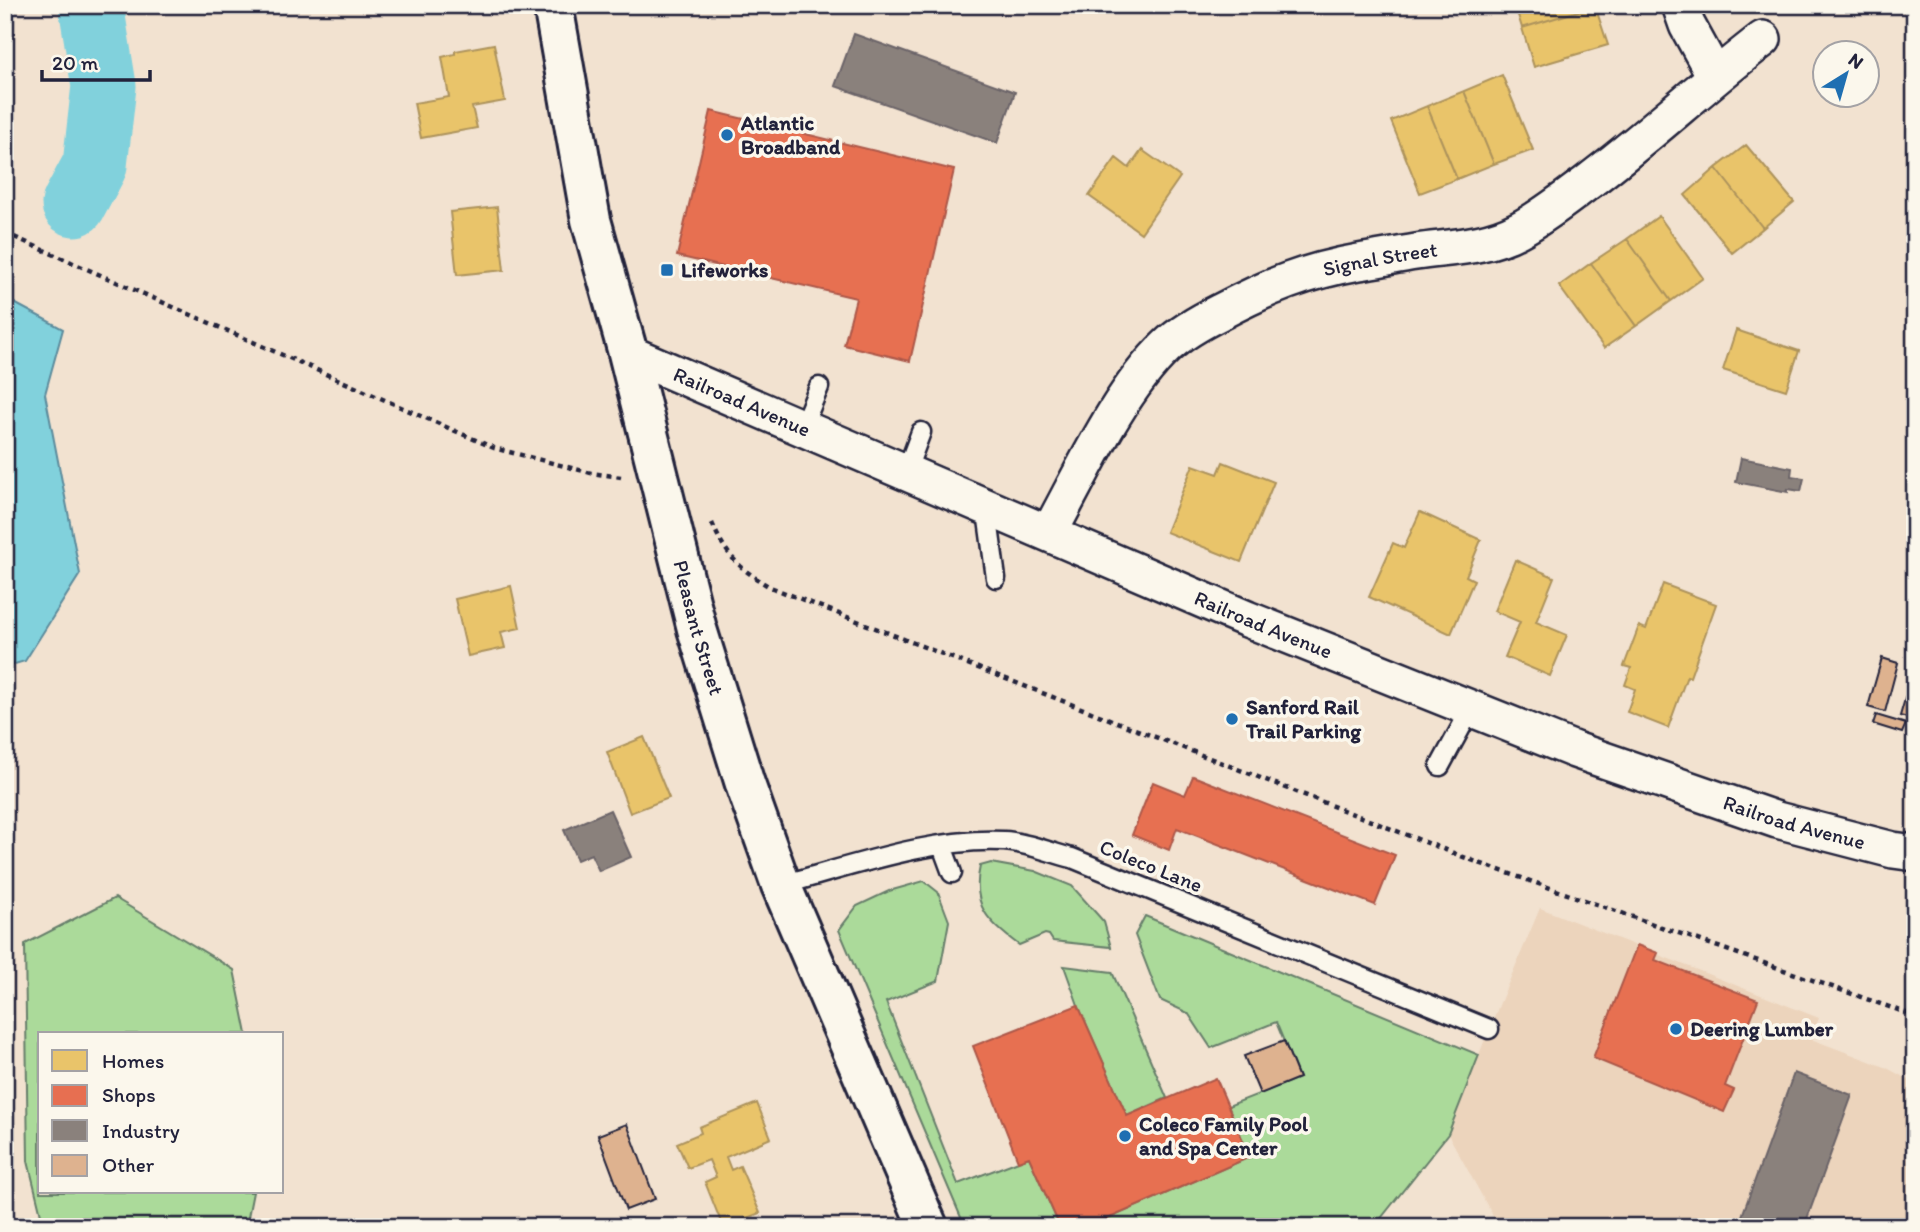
<svg xmlns="http://www.w3.org/2000/svg" width="1920" height="1232" font-family="Itim,sans-serif">
<style>
.built{fill:#ecd4bc}
.green{fill:#abda9a;stroke:#667e6a;stroke-width:2}
.water{fill:#81d1dc;stroke:#5b8b9c;stroke-width:2}
.homes{fill:#e9c46a;stroke:#ad935c;stroke-width:2}
.shops{fill:#e76f51;stroke:#ac584a;stroke-width:2}
.industry{fill:#8a817c;stroke:#6b6468;stroke-width:2}
.lines{fill:none;stroke-linecap:round;stroke-linejoin:round}
.river{stroke:#81d1dc;stroke-width:65}
.building{fill:#deb28f;stroke:#22223b;stroke-width:2}
.service-casing{stroke:#22223b;stroke-width:23}
.minor-casing{stroke:#22223b;stroke-width:40}
.secondary-casing{stroke:#22223b;stroke-width:44}
.path{stroke:#22223b;stroke-width:4.5;stroke-dasharray:5 5;stroke-linecap:butt}
.service{stroke:#fbf7ec;stroke-width:18}
.minor{stroke:#fbf7ec;stroke-width:35}
.secondary{stroke:#fbf7ec;stroke-width:38}
.poi-dot{fill:#1f6fb2;stroke:#fbf7ec;stroke-width:2.5}
.labels{text-anchor:middle;stroke-width:7;stroke-linejoin:round;paint-order:stroke}
.poi-label{font-size:21px;font-weight:bold;fill:#22223b;stroke:#fbf7ec;text-anchor:start}
.street-label{font-size:21px;fill:#22223b;stroke:#fbf7ec}
</style>
<rect width="100%" height="100%" fill="#f2e2d0"/>
<filter id="ink" filterUnits="userSpaceOnUse"><feTurbulence type="fractalNoise" baseFrequency=".0143" numOctaves="2"/><feDisplacementMap in="SourceGraphic" scale="14" xChannelSelector="R" yChannelSelector="G"/><feConvolveMatrix kernelMatrix="1 2 1 2 8 2 1 2 1" color-interpolation-filters="sRGB"/></filter>
<g filter="url(#ink)">
<path class="built" d="M1540,908L1819,1018L1811,1039L1885,1067L1915,1083V1227H1499L1448,1134L1489,1029Z"/>
<path class="green" d="M991,863L1035,871L1072,886L1104,922L1111,947L1053,941L1049,935L1045,934L1019,945C989,923 971,906 980,866Z
M924,881L938,892L949,921L938,981L886,1002L958,1184L1029,1157L1060,1227H965L839,930L857,906L889,891Z
M115,898L234,970L247,1034H40V1192H253L246,1227H44L28,1161L25,944Z
M1145,916L1479,1055L1448,1134L1374,1227H1089L1250,1157L1228,1106L1299,1078L1276,1022L1211,1048L1188,1013L1160,1000L1135,935Z
M1064,966L1112,972L1167,1098L1127,1116L1078,1005Z"/>
<path class="water" d="M5,298L63,329L45,394L80,574L25,661L5,667Z"/>
<path class="homes" d="M1515,5H1595V6L1522,28Z
M1595,6L1608,45L1534,67L1522,28Z
M494,44L505,101L472,107L477,128L421,138L414,103L449,97L442,57L455,54V51Z
M1502,75L1533,150L1494,164L1464,91Z
M1464,91L1494,164L1457,179L1427,106Z
M1427,106L1457,179L1420,193L1391,121Z
M1746,145L1794,202L1763,228L1716,168Z
M1142,150L1180,177L1141,233L1089,196L1116,158L1129,168Z
M1716,168L1763,228L1732,253L1685,195Z
M497,207L504,270L457,275L450,212Z
M1659,216L1703,278L1671,301L1627,239Z
M1627,239L1671,301L1636,326L1591,263Z
M1591,263L1636,326L1604,348L1559,286Z
M1736,330L1799,351L1786,390L1723,370Z
M1223,462L1274,482L1241,562L1166,532L1193,465L1218,474Z
M1420,512L1481,540L1466,576L1474,580L1451,634L1369,597L1393,543L1404,548Z
M1515,560L1554,577L1536,622L1567,635L1550,676L1505,657L1520,622L1494,611Z
M1663,584L1716,604L1690,677L1687,676L1668,728L1627,712L1635,689L1625,685L1631,668L1624,666L1639,626L1646,629Z
M511,586L520,628L501,632L505,648L468,656L455,599Z
M644,737L669,798L630,813L607,752Z
M757,1103L771,1138L726,1157L731,1170L740,1166L760,1213L723,1227L705,1182L716,1177L709,1160L688,1168L677,1143L701,1133L699,1127Z"/>
<path class="shops" d="M711,111L954,170L910,361L844,345L856,298L677,256Z
M1193,776L1395,855L1375,905L1177,828L1169,850L1132,835L1153,782L1185,795Z
M1637,945L1658,953L1655,960L1758,1000L1725,1086L1734,1090L1724,1112L1593,1058Z
M1078,1005L1127,1116L1216,1078L1250,1157L1089,1227H1060L1029,1157L1018,1161L973,1046Z"/>
<path class="industry" d="M854,34L1015,92L997,143L835,86Z
M1741,458L1792,468L1791,476L1804,478L1801,491L1788,489V492L1736,482Z
M610,810L631,857L599,871L591,854L577,860L564,830Z
M1794,1073L1852,1095L1804,1227H1738Z"/>
<g class="lines">
<path class="river" d="M74,204L95,165L104,86L91,5"/>
</g>
<path class="building" d="M1882,658L1898,663L1885,712L1868,707Z
M1914,668H1915V720L1900,716Z
M1876,715L1906,724L1902,733L1873,724Z
M1284,1041L1299,1078L1260,1094L1244,1056Z
M627,1124L655,1199L626,1210L598,1135Z"/>
<g class="lines">
<defs>
<path id="service" d="M802,428L819,387
M906,472L921,432
M986,505L996,578
M1440,766L1471,709
M942,846L952,873
M781,885C849,867 933,837 1004,841C1026,842 1051,853 1072,858L1489,1029"/>
<g id="minor">
<path d="M1680,5L1687,25L1715,76"/>
<path id="s1" d="M628,353L1247,619L1575,750L1777,820L1893,850L1915,853"/>
<path id="s2" d="M1049,533C1081,475 1119,391 1167,346C1182,332 1202,321 1220,312C1267,287 1307,271 1359,262C1378,259 1397,255 1416,252C1451,247 1486,247 1518,230C1543,217 1565,199 1588,182C1648,137 1703,85 1763,39"/>
</g>
<g id="secondary">
<path id="s3" d="M553,5L591,220L628,353L697,629L745,784L781,885L928,1227"/>
</g>
</defs>
<use href="#service" class="service-casing"/>
<use href="#minor" class="minor-casing"/>
<use href="#secondary" class="secondary-casing"/>
<path class="path" d="M5,233L494,448L591,473L621,477
M712,523C726,556 740,569 770,587L1479,863L1915,1016"/>
<use href="#service" class="service"/>
<use href="#minor" class="minor"/>
<use href="#secondary" class="secondary"/>
</g>
</g>
<g class="poi-dot">
<circle cx="727" cy="135" r="7"/>
<rect x="660" y="263" width="14" height="14" rx="3.5"/>
<circle cx="1232" cy="719" r="7"/>
<circle cx="1676" cy="1029" r="7"/>
<circle cx="1125" cy="1136" r="7"/>
</g>
<g class="labels">
<g class="poi-label">
<text x="741" y="130">Atlantic<tspan x="741" dy="24">Broadband</tspan></text>
<text x="681" y="277">Lifeworks</text>
<text x="1246" y="714">Sanford Rail<tspan x="1246" dy="24">Trail Parking</tspan></text>
<text x="1690" y="1036">Deering Lumber</text>
<text x="1139" y="1131">Coleco Family Pool<tspan x="1139" dy="24">and Spa Center</tspan></text>
</g>
<g class="street-label">
<text dy="7" stroke="none"><textPath href="#s2" startOffset="455">Signal Street</textPath></text>
<text dy="7" stroke="none"><textPath href="#s1" startOffset="124">Railroad Avenue</textPath></text>
<text dy="7" stroke="none"><textPath href="#s1" startOffset="691">Railroad Avenue</textPath></text>
<text dy="7" stroke="none"><textPath href="#s3" startOffset="640">Pleasant Street</textPath></text>
<text dy="7" stroke="none"><textPath href="#s1" startOffset="1258">Railroad Avenue</textPath></text>
<text transform="translate(1151 866) rotate(22)" y="7">Coleco Lane</text>
</g>
</g>
<rect width="1920" height="1232" fill="none" stroke="#fbf7ec" stroke-width="28"/>
<rect x="14" y="14" width="1892" height="1204" fill="none" stroke="#22223b" stroke-width="2.5" filter="url(#ink)"/>
<rect x="38" y="1032" width="245" height="161" fill="#fbf7ec" stroke="#a4a2a5" stroke-width="2"/>
<rect x="52" y="1050" width="35" height="21" fill="#e9c46a" stroke="#a4a2a5" stroke-width="2"/>
<text x="102" y="1068" font-size="21" fill="#22223b">Homes</text>
<rect x="52" y="1085" width="35" height="21" fill="#e76f51" stroke="#a4a2a5" stroke-width="2"/>
<text x="102" y="1102" font-size="21" fill="#22223b">Shops</text>
<rect x="52" y="1120" width="35" height="21" fill="#8a817c" stroke="#a4a2a5" stroke-width="2"/>
<text x="102" y="1138" font-size="21" fill="#22223b">Industry</text>
<rect x="52" y="1155" width="35" height="21" fill="#deb28f" stroke="#a4a2a5" stroke-width="2"/>
<text x="102" y="1172" font-size="21" fill="#22223b">Other</text>
<g transform="translate(1846 74) rotate(37)"><circle r="33" fill="#fbf7ec" stroke="#a4a2a5" stroke-width="2"/>
<path d="M0-5L12 26L0 18L-12 26Z" fill="#1f6fb2"/>
<text y="-10" font-size="19" font-weight="bold" text-anchor="middle" fill="#22223b">N</text>
</g>
<path d="M42 70v10h108v-10" fill="none" stroke="#22223b" stroke-width="3.5"/>
<text x="52" y="70" font-size="21" fill="#22223b" stroke="#fbf7ec" stroke-width="5" paint-order="stroke">20 m</text>
</svg>
